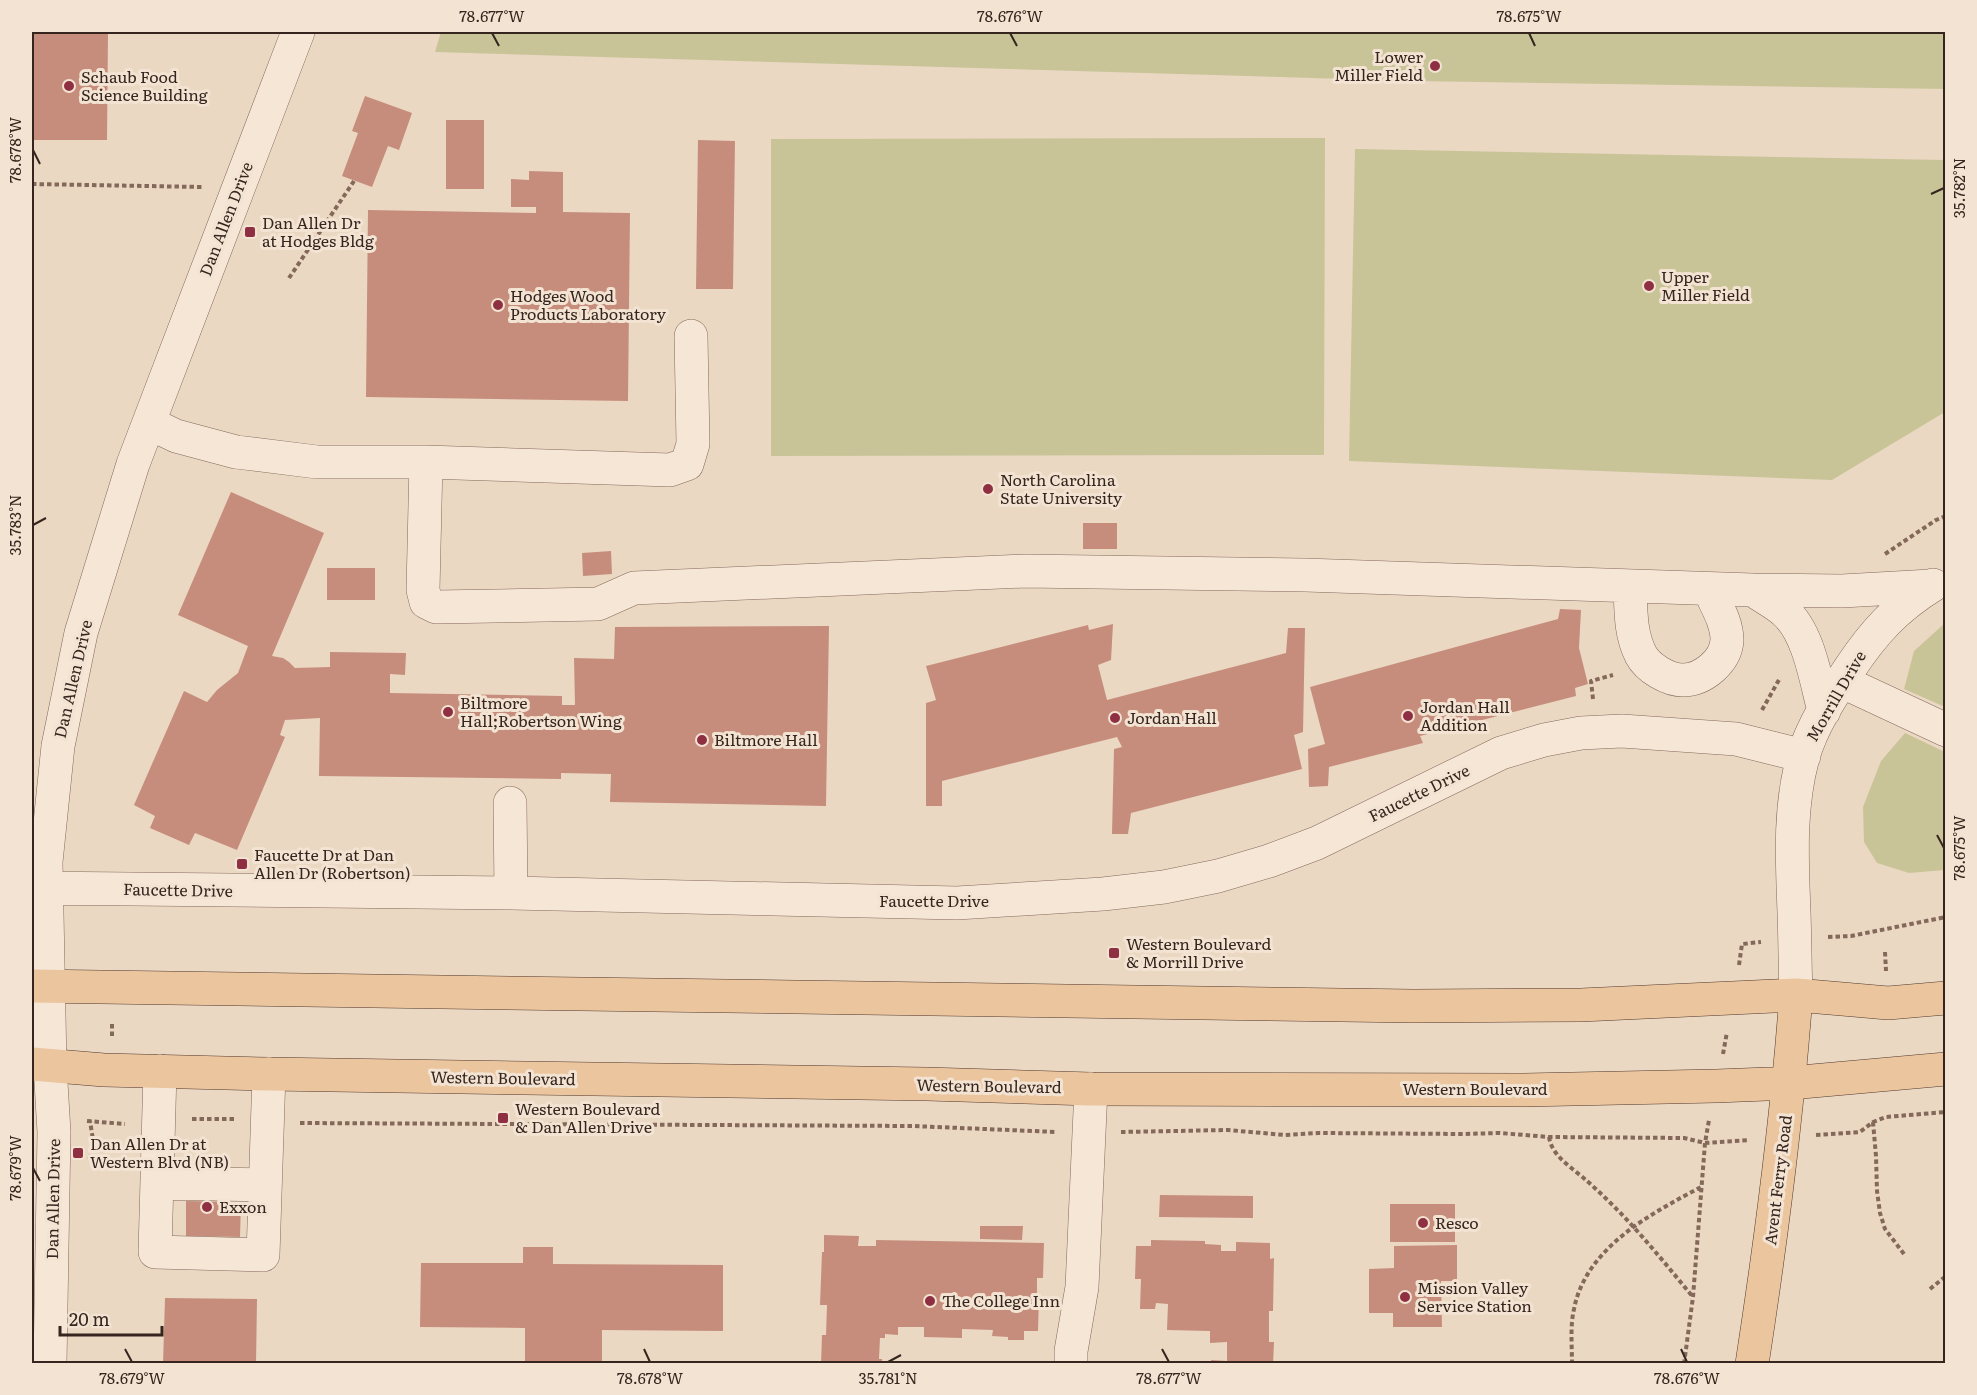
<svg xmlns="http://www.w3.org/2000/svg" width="1977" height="1395" font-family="Literata,serif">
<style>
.green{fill:#c8c498}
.building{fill:#c68d7c}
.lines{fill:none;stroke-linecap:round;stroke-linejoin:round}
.minor-casing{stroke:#84695b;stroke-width:34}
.major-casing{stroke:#52392f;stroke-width:34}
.path{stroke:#84695b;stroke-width:4;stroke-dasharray:4.5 3;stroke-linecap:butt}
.minor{stroke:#f6e6d6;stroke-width:33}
.major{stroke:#ebc59d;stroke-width:33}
.ticks{fill:none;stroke:#35251e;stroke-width:2}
.poi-dot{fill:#8e3042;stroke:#f3e3d2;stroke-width:2}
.labels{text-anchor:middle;stroke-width:6;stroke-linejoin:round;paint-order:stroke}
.poi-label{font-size:16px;fill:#35251e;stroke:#f3e3d2;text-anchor:start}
.street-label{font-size:16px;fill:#35251e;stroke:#f3e3d2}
.neatline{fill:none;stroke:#35251e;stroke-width:2}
.ticks-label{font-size:15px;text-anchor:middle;fill:#35251e}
</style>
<rect width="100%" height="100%" fill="#ebd8c3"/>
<path class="green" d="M441,32H1945L1946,89L1412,81L435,52Z
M1325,138L1324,455L771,456V139Z
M1355,149L1945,160V412L1832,480L1349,461Z
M1945,623V707L1904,689L1914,651Z
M1905,733L1945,752V870L1909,873L1877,863L1864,842L1863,807L1881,761Z"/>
<path class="building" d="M32,32H108L107,140H32Z
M365,96L412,113L399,150L388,146L372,187L342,176L358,133L352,131Z
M446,120H484V189H446Z
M698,140L735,141L733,289H696Z
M529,171L563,172V212L630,213L628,401L366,397L368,210L536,213V207H511V179L529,180Z
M231,492L324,533L272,656L283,658L289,662L295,668L330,667V652L406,653L405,675L390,674V693L562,696V705H575L574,658L614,659L615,627L829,626L826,806L610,802L611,774L561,773V779L319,776L320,718L285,720L280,735L285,737L237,850L195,833L189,845L150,828L155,816L134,805L184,691L207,702L217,690L238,673L248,646L178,615Z
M1083,523H1117V549H1083Z
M611,551L612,574L583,576L582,553Z
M327,568H375V600H327Z
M1560,609L1581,610L1579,648L1588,684L1575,688L1576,696L1420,736L1423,743L1329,767L1328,786L1309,787L1308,749L1325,744L1310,687L1558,619Z
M1113,624L1111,660L1098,665L1107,700L1286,653L1288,628H1305L1303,732L1294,735L1302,769L1131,813L1128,834H1112L1114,749L1122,747L1117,737L942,781V806H926V703L936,700L926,666L1088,625L1089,630Z
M1160,1195L1253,1196V1218L1159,1217Z
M186,1201L241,1202L240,1237L186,1236Z
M1390,1204H1455V1242H1390Z
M980,1226H1023L1022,1240L980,1239Z
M824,1235L859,1236L858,1246H876V1240L1044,1243L1043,1278H1037V1297H1039L1038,1331H1024V1340H1008V1337L992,1336L993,1330L962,1329V1338L924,1337V1327H898V1335L885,1334V1338H880L879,1359H882V1364H821L822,1335H826L827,1305H820L822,1252H824Z
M1151,1240L1205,1241V1244L1221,1245V1251H1236V1242L1270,1243V1259L1274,1258L1273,1311H1269V1342H1274L1273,1364H1211V1360L1227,1361V1342L1210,1343V1331L1167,1330L1168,1304L1156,1303L1155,1309H1140L1141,1279H1135L1136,1246H1151Z
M1457,1245V1281H1441L1442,1327H1393V1313H1369V1269L1394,1268V1246Z
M523,1247H553V1264L723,1265V1331L602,1330V1364H525V1328L420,1327L421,1263H523Z
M165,1298L257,1299L256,1364H163Z"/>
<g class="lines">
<defs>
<path id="minor" d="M149,423L176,436L236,452L317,462H426L670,470L687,464L693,444L691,336
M426,462L423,590L426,602L436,607L598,604L634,588L1025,571L1305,575L1753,590L1842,591L1931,586
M1630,587C1631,610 1630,634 1641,655C1648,668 1668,680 1683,680C1703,680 1726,661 1727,640C1727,622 1716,605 1709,589
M1753,590C1763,597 1775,603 1784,611C1809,632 1816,681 1824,711
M1841,681L1946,730
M510,803L511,893
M32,888L511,893L957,903L1103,894L1164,887L1218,876L1269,861L1317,843L1501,753L1544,740L1581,733L1622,731L1736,739L1804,756
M1796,995C1795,967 1795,940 1794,912C1792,860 1789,808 1803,757C1812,726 1832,695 1850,668C1874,632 1896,608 1933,585
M160,1071L155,1252L263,1255L269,1074
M157,1183L265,1185
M50,1364L54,1132L50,1066L46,862L58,746L81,633L133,464L298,32
M1071,1364V1351L1082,1287L1091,1089"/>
<path id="major" d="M32,986L1414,1006L1581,1005L1796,995L1888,1003L1946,998
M32,1064L104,1070L269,1074L927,1084L1091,1089L1523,1090L1716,1086L1790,1083L1946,1069
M1752,1364C1771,1241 1787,1119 1796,995"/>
</defs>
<use href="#minor" class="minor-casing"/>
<use href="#major" class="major-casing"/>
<path class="path" d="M32,184L202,187
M289,278L354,181
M1885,554L1936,520L1946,516
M1593,699L1591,681L1613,675
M1762,710L1780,678
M1828,937L1851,936L1946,917
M1885,952L1886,971
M1739,965L1742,944L1761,942
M112,1036V1022
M1723,1054L1727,1032
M192,1119H235
M87,1121L125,1124
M1873,1122L1876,1156L1877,1191L1880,1213L1885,1229L1904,1254
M300,1123L913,1126L1057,1132
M1121,1132L1228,1130L1285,1135L1318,1133L1464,1134L1500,1133L1549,1137L1684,1138L1705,1143L1749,1140
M1816,1135L1860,1132L1873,1122L1886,1117L1946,1112
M1549,1137C1552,1157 1573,1168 1587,1181C1627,1216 1659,1256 1693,1297
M89,1159L94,1146L90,1121
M1930,1289L1946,1276
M1572,1364C1572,1346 1570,1326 1574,1309C1586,1247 1652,1213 1703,1186
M1684,1364L1693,1297L1705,1143L1709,1120"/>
<use href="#minor" class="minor"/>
<use href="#major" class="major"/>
</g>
<path class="ticks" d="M492,33L499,46M1010,33L1017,46M1529,33L1535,46M33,150L40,164M1931,194L1944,188M33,525L46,518M1937,835L1944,848M33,1168L40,1181M125,1349L132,1362M644,1349L650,1362M1162,1349L1169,1362M1681,1349L1687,1362M888,1362L901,1355"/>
<g class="poi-dot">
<circle cx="1435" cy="66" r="6"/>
<circle cx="69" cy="86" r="6"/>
<rect x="244" y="226" width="12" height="12" rx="3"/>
<circle cx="1649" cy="286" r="6"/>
<circle cx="498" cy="305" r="6"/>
<circle cx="988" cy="489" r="6"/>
<circle cx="448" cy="712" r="6"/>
<circle cx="1408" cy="716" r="6"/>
<circle cx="1115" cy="718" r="6"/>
<circle cx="702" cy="740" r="6"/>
<rect x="236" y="858" width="12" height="12" rx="3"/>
<rect x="1108" y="947" width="12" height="12" rx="3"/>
<rect x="497" y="1112" width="12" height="12" rx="3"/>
<rect x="72" y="1147" width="12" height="12" rx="3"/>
<circle cx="207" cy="1207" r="6"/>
<circle cx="1423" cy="1223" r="6"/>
<circle cx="1405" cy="1297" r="6"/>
<circle cx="930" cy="1301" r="6"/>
</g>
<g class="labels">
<g class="poi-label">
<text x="1423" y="63" text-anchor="end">Lower<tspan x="1423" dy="18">Miller Field</tspan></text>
<text x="81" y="83">Schaub Food<tspan x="81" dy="18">Science Building</tspan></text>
<text x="262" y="229">Dan Allen Dr<tspan x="262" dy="18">at Hodges Bldg</tspan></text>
<text x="1661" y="283">Upper<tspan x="1661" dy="18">Miller Field</tspan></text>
<text x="510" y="302">Hodges Wood<tspan x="510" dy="18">Products Laboratory</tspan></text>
<text x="1000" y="486">North Carolina<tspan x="1000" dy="18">State University</tspan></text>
<text x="460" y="709">Biltmore<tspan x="460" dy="18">Hall;Robertson Wing</tspan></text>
<text x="1420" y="713">Jordan Hall<tspan x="1420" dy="18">Addition</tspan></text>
<text x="1127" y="724">Jordan Hall</text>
<text x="714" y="746">Biltmore Hall</text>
<text x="254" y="861">Faucette Dr at Dan<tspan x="254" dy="18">Allen Dr (Robertson)</tspan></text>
<text x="1126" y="950">Western Boulevard<tspan x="1126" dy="18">&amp; Morrill Drive</tspan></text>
<text x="515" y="1115">Western Boulevard<tspan x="515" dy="18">&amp; Dan Allen Drive</tspan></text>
<text x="90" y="1150">Dan Allen Dr at<tspan x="90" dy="18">Western Blvd (NB)</tspan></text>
<text x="219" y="1213">Exxon</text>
<text x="1435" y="1229">Resco</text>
<text x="1417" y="1294">Mission Valley<tspan x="1417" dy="18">Service Station</tspan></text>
<text x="942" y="1307">The College Inn</text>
</g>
<g class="street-label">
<text transform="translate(226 219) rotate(-69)" y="6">Dan Allen Drive</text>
<text transform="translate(73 679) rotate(-77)" y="6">Dan Allen Drive</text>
<text transform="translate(1836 696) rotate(-60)" y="6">Morrill Drive</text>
<text transform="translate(1419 793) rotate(-26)" y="6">Faucette Drive</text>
<text transform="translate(178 890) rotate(1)" y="6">Faucette Drive</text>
<text x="934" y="907">Faucette Drive</text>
<text transform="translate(503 1078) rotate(1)" y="6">Western Boulevard</text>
<text transform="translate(989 1086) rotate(1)" y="6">Western Boulevard</text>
<text x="1475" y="1095">Western Boulevard</text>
<text transform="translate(1778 1180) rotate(-83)" y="6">Avent Ferry Road</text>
<text transform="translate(53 1199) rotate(-89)" y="6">Dan Allen Drive</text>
</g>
</g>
<rect width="1977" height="1395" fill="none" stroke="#f3e3d2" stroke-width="66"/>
<path d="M60 1326v9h102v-9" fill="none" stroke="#35251e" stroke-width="3"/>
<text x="69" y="1326" font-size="18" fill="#35251e" stroke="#f3e3d2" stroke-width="4.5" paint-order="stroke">20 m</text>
<rect x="33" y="33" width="1911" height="1329" class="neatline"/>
<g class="ticks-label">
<text x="492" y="22">78.677°W</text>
<text x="1010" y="22">78.676°W</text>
<text x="1529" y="22">78.675°W</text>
<text transform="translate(16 150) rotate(-90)" y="5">78.678°W</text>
<text transform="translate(1960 188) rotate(-90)" y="5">35.782°N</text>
<text transform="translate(16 525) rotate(-90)" y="5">35.783°N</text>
<text transform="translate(1960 848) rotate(-90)" y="5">78.675°W</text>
<text transform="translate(16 1168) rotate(-90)" y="5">78.679°W</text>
<text x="132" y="1384">78.679°W</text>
<text x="650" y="1384">78.678°W</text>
<text x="888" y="1384">35.781°N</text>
<text x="1169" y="1384">78.677°W</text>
<text x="1687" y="1384">78.676°W</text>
</g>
</svg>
